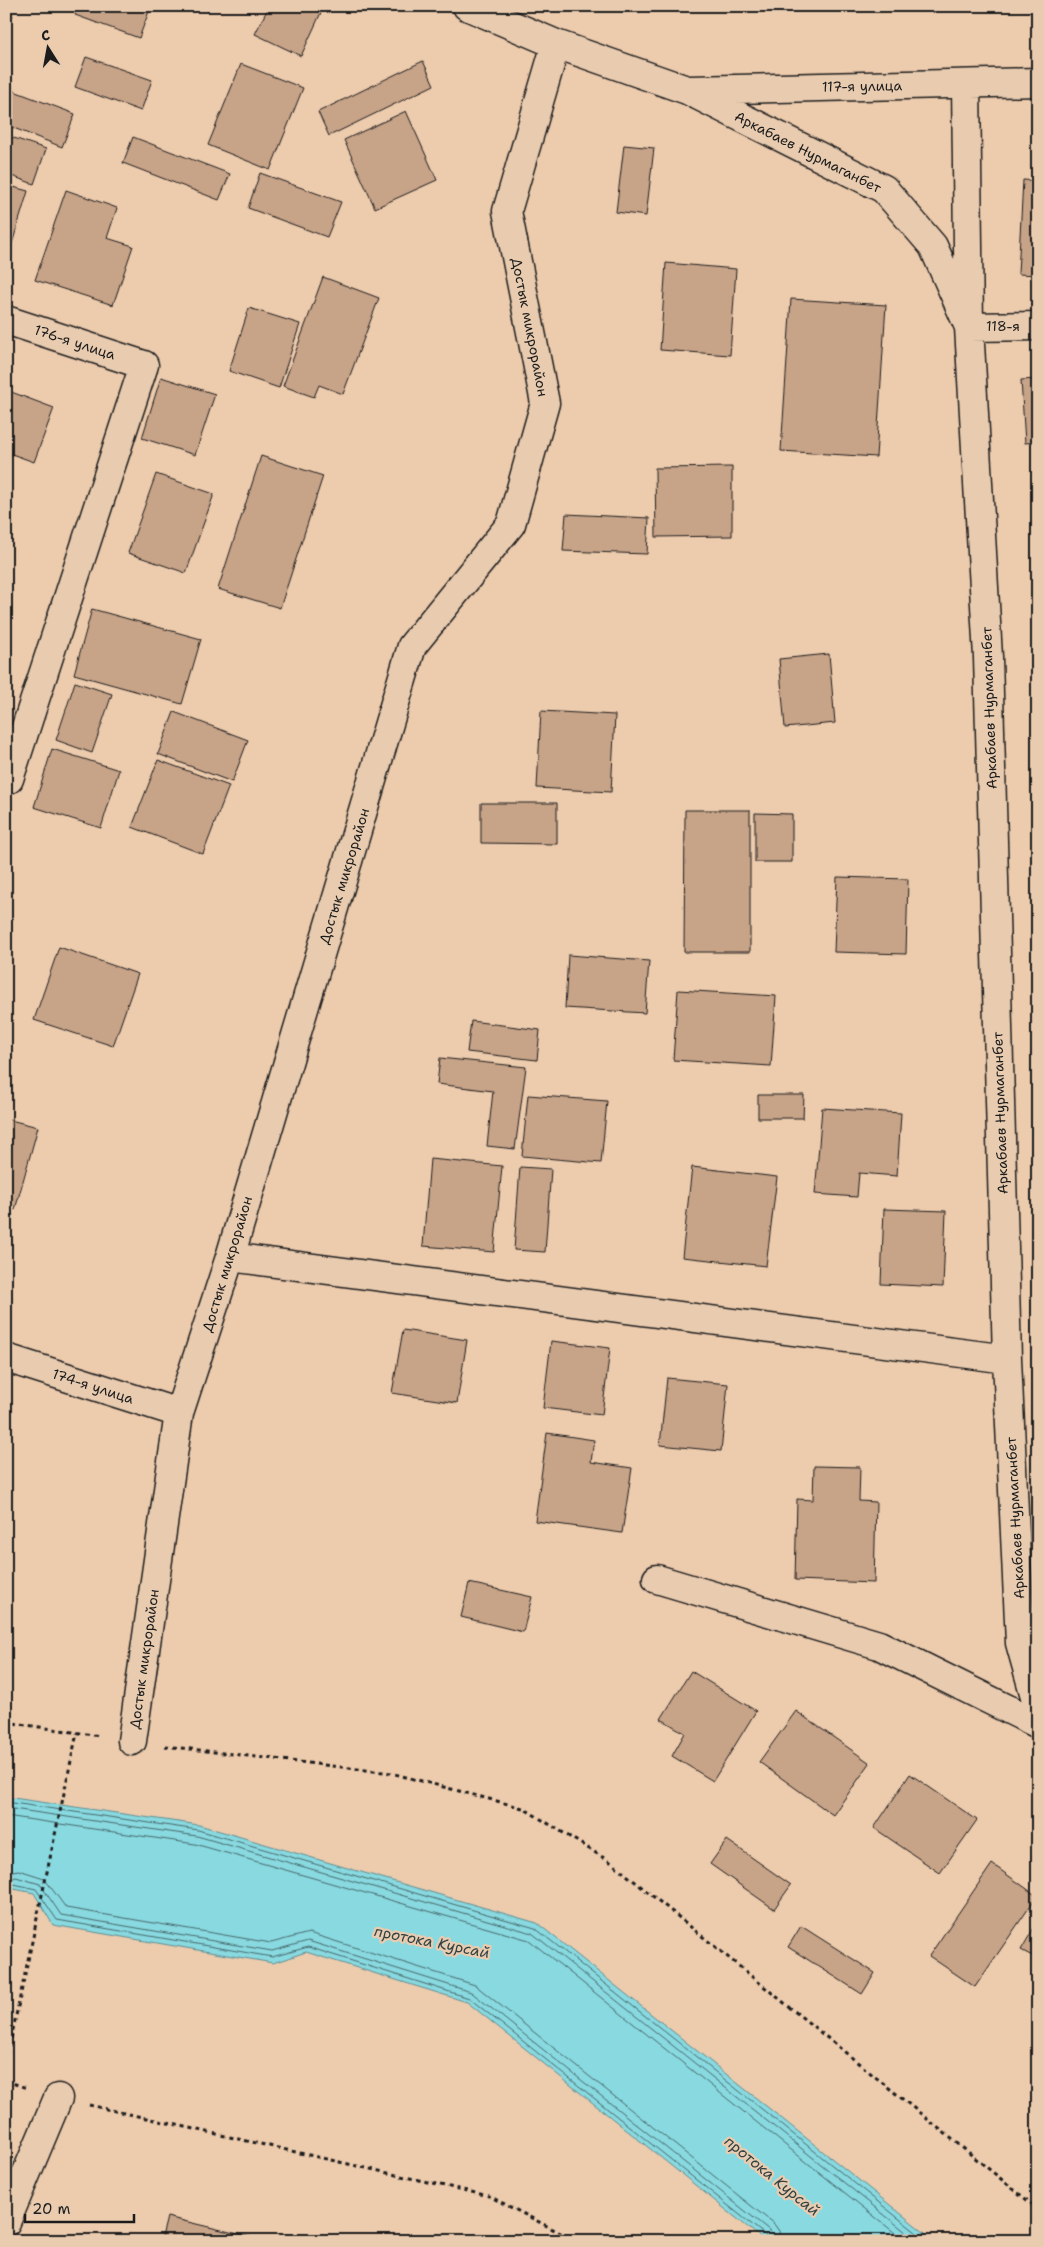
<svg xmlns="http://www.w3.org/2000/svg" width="1044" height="2247" font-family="'Shantell Sans',sans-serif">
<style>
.water{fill:#88d9e0;stroke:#5d8d92}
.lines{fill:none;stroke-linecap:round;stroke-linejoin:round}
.shore{stroke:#47686a;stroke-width:1}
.building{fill:#c7a388;stroke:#1c1c1c}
.minor-casing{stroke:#1c1c1c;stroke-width:31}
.path{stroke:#1c1c1c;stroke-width:3;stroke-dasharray:4 4;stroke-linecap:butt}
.minor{stroke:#e9ccb0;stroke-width:28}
.labels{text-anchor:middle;stroke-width:4.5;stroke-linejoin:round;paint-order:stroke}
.street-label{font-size:14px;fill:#1c1c1c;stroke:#e9ccb0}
.water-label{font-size:15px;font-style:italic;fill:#324243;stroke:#e9ccb0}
</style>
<rect width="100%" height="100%" fill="#edcbad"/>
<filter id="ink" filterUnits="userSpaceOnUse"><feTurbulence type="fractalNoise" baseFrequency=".02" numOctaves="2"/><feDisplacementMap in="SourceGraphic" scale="10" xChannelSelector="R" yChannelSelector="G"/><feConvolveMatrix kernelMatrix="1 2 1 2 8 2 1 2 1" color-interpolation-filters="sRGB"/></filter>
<g filter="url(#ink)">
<path class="water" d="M6,1797L199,1825L537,1923L935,2241H765L467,2002L306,1952L273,1963L53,1925L34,1893L14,1889L6,1899Z"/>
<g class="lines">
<path class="shore" d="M6,1802L198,1830L535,1928L927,2241
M6,1808L197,1836L532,1933L917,2241
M6,1816L195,1844L529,1940L905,2241
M6,1872L19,1870L44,1878L66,1908L271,1943L309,1933L475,1985L774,2224L779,2231L781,2241
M6,1881L16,1877L40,1884L61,1915L272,1951L308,1941L471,1992L769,2230L774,2241
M6,1891L14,1884L36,1889L57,1920L272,1957L308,1947L469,1998L765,2235L768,2241"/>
</g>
<path class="building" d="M78,6H151L139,38L75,15Z
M269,6H324L301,56L255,34Z
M6,12L13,15L6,33Z
M86,57L152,80L141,111L75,87Z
M423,61L434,85L329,136L318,112Z
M241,64L303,88L270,170L208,145Z
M6,88L75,114L62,147L6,125Z
M406,111L437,180L375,208L344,140Z
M11,137L46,149L34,184L6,174V152Z
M133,137L230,174L219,200L123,163Z
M624,145L654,148L646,216L616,212Z
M260,173L341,202L327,237L248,208Z
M1023,180L1038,181V275L1018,274Z
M6,185L28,191L8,257L6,256Z
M66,190L117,208L107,238L133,246L113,305L35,280Z
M666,263L736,269L730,355L660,350Z
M323,277L379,298L343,394L319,385L314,397L283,386Z
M791,299L886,305L876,457L781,451Z
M249,308L300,324L279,388L229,371Z
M161,377L215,394L195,455L142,438Z
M1038,379V442L1025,443L1021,380Z
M6,390L54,408L34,462L6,452Z
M261,456L323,476L280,608L218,589Z
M732,467V536L656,537L655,468Z
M156,474L214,494L186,573L128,553Z
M566,514L649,518L647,554L563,551Z
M92,609L201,639L182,704L74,674Z
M829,654L835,723L785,728L779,659Z
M75,682L112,694L92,753L56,740Z
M541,711L615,715L611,792L537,788Z
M174,712L248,740L232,782L158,754Z
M52,749L119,770L101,828L34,807Z
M158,760L229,786L203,854L132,827Z
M481,803H557V844L481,843Z
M685,810H750V952H684Z
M755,813L792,814V862H755Z
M837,877L908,879L906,954L834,952Z
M59,947L138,974L113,1046L34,1020Z
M568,955L649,961L645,1013L565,1008Z
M678,990L776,996L771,1066L673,1060Z
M471,1021L540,1030L537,1060L467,1052Z
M440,1058L526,1067L515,1149L487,1146L493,1091L437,1084Z
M528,1095L607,1101L601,1163L522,1156Z
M758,1095H804L803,1118H758Z
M822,1108L901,1113L897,1176L859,1173L857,1197L815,1194Z
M6,1119L38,1127L15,1210L6,1207Z
M430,1159L502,1166L494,1252L423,1246Z
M520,1167L551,1169L545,1252L514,1250Z
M692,1167L777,1177L766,1266L682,1257Z
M884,1209L946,1211L943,1287L881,1284Z
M403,1330L467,1340L457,1403L392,1393Z
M551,1341L610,1348L602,1415L543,1408Z
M667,1378L728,1384L721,1451L660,1445Z
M547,1433L594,1440L591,1462L632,1468L622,1533L535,1521Z
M814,1466L860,1467L859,1501L876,1502L874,1583L795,1580L797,1499L813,1500Z
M469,1583L532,1597L523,1632L461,1617Z
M691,1671L756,1711L713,1781L672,1756L685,1733L661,1719Z
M796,1711L870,1763L833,1815L759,1762Z
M910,1774L977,1820L940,1873L874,1828Z
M727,1840L791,1885L774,1909L710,1864Z
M992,1864L1037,1896L975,1987L929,1956Z
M1038,1921V1959L1021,1950Z
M801,1926L875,1973L862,1994L788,1947Z
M167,2217L255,2238V2241H161Z"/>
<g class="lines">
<defs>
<path id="minor" d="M467,6L556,44L687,90L884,189L933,246L969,327L988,657L1007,1359L1020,1643L1038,1707
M966,84L969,327L1038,326
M689,90L1038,82
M6,320L144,365L9,779L6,778
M230,1257L1007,1359
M6,1358L179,1413
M657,1579L879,1645L1038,1724
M132,1741L179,1413L230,1257L412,646L511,524L545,403L507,211L556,44
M6,2222L58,2098"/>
</defs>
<use href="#minor" class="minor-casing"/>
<path class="path" d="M6,1722L100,1736
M165,1746L391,1773L523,1808L612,1863L1038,2209
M6,2062L77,1733
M6,2081L27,2088
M89,2105L489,2196L576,2241"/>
<use href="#minor" class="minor"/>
</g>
</g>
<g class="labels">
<g class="street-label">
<text transform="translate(862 86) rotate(-1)" y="5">117-я улица</text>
<text transform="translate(808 152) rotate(27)" y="5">Аркабаев Нурмаганбет</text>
<text x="1003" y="331">118-я</text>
<text transform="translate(530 327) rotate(79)" y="5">Достык микрорайон</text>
<text transform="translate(75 342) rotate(18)" y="5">176-я улица</text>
<text transform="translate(989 708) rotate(-92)" y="5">Аркабаев Нурмаганбет</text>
<text transform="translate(344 876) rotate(-73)" y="5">Достык микрорайон</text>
<text transform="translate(1000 1113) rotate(-92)" y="5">Аркабаев Нурмаганбет</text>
<text transform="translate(227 1264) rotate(-73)" y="5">Достык микрорайон</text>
<text transform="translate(93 1386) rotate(18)" y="5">174-я улица</text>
<text transform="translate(1015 1518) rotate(-93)" y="5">Аркабаев Нурмаганбет</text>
<text transform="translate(144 1659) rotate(-82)" y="5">Достык микрорайон</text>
</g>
<g class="water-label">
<text transform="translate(432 1942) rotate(11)" y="5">протока Курсай</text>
<text transform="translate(772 2176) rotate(39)" y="5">протока Курсай</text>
</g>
</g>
<rect width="1044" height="2247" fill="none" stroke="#e9ccb0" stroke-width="25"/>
<rect x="12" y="12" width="1019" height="2222" fill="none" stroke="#1c1c1c" stroke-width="2" filter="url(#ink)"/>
<g transform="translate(48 48) rotate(349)" stroke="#e9ccb0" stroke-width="4" paint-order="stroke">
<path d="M0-4L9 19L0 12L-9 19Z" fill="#1c1c1c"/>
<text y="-8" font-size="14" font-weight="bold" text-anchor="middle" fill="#1c1c1c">С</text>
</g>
<path d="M25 2214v8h109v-8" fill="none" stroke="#1c1c1c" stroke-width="2.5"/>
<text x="32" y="2214" font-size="15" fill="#1c1c1c" stroke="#e9ccb0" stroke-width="4" paint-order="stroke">20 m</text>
</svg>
